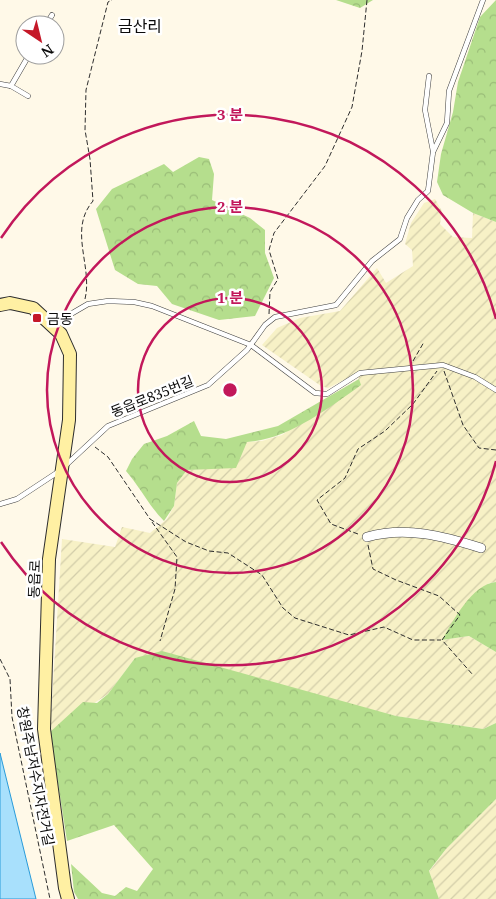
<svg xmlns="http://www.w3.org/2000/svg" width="496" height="899" font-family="'Noto Serif','Noto Sans KR',serif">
<defs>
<pattern id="farmland-furrows" width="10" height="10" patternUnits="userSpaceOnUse" patternTransform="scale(1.25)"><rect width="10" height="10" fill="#f7f1c6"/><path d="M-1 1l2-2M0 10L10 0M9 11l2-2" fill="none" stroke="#d2cda9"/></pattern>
<pattern id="forest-crowns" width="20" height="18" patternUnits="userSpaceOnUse" patternTransform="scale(1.25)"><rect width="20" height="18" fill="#b5de8d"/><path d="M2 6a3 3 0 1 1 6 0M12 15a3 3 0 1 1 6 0" fill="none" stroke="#9abd78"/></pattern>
</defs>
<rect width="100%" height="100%" fill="#fff9e8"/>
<g fill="url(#farmland-furrows)">
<path d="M 435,199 L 442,211 L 440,224 L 453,237 L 472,238 L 473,213 L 496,222 L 496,582 L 489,583 L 443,640 L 469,636 L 496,652 L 496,723 L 483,729 L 396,716 L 135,658 L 108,694 L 50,732 L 62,539 L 115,547 L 122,527 L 150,533 L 167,519 L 174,506 L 177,483 L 187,470 L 202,469 L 247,442 L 262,441 L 282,435 L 359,379 L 356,374 L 328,388 L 321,386 L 262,345 L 277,328 L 300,318 L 340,311 L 377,268 L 386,283 L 413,266 L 412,250 L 405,244 L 411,223 L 424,203 Z"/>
<path d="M 496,799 L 496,899 L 439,899 L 429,872 L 446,849 Z"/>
</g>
<g fill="url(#forest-crowns)">
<path d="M 336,0 L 373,0 L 360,8 Z"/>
<path d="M 496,0 L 496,222 L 473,213 L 443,195 L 437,182 L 441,154 L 453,112 L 458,82 L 480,17 Z"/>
<path d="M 199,157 L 209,159 L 214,174 L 212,200 L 250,218 L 265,230 L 265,253 L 274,278 L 255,316 L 219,320 L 172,304 L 157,286 L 138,284 L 115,270 L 96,209 L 112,189 L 164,164 L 173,172 Z"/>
<path d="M 359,379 L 361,385 C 329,408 287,440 247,442 L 236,468 L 187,470 L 177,483 L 174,506 L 164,521 C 149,506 140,487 126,471 L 132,459 L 144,444 L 167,436 L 194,421 L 201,436 L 226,439 L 278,426 Z"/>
<path d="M 496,582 L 496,652 L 469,636 L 442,640 C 453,621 472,584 496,582 Z"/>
<path d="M 162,651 L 396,716 L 483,729 L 496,723 L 496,799 L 446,849 L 429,871 L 439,899 L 78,899 L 74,892 L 71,864 L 102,893 L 115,896 L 126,887 L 137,891 L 153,869 L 114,825 L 67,841 L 50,732 L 83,702 L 97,703 L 108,694 L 135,658 Z"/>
</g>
<path fill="#a8e0fc" stroke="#299bd9" d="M 0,753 L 36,899 L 0,899 Z"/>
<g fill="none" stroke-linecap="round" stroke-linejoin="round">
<defs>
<g id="lane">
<path d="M 46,25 L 52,15"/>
<path d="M 429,76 L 425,110 L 433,151"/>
<path d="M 0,84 L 11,86 L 28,96"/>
<path d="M 11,86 L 29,55"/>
<path d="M 52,325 L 88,304 L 108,301 L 134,302 L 152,306 L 251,345 L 315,393 L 327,394 L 360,373 L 443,365 L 475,377 L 496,390"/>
<path d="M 66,465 L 108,426 L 208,385 L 247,350 L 265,325 L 275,317 L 336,305 L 372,261 L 400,239 L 407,218 L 418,200 L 428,191 L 433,152 L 447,123 L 449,91 L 483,0"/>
<path d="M 0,504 L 17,499 L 58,472"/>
</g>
<path id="street" d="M 367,537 C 406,526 443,536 481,548"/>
<path id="secondary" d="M 0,305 L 10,303 L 33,308 L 61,334 L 70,354 L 69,420 L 49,559 L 44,729 L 65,888 L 68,899"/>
</defs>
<use href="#lane" stroke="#3e3e3e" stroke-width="5.5"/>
<use href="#street" stroke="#3e3e3e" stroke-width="10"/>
<use href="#secondary" stroke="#2d2d2d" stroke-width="14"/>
<g stroke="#2d2d2d" stroke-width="1" stroke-dasharray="5 2.5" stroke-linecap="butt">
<path d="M 85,299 C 93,266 68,230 93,201 L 90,159 L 85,130 L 86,90 L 108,2 L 112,0"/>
<path d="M 269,314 L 270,292 L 278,279 L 269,250 L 274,233 L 325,166 L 352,107 L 362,51 L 367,0"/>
<path d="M 413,361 L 424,342"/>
<path d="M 444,371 L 463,425 L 479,448 L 496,450"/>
<path d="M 95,447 L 108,457 L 150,519"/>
<path d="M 150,519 L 186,542 L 209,551 L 228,553 L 262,575 L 283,608 L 295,618 L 349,635 L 384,627 L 413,640 L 441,640"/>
<path d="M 152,522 L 177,557 L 175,589 L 160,641"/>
<path d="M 358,534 L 331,524 L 317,500 L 345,478 L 358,449 L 385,431 L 413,404 L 437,371"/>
<path d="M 368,545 L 373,569 L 396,580 L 439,596 L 460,615 L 442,640 L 473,675"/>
<path d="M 0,659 L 10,679 L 12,717 L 50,899"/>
</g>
<use href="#lane" stroke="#fff" stroke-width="4.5"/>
<use href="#street" stroke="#fff" stroke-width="9"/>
<use href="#secondary" stroke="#fff0a3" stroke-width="12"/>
</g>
<g fill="none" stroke="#c2185b" stroke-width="2.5">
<circle cx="230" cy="390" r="92"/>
<circle cx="230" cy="390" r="183"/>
<path d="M496 461A275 275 0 0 1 1 542M1 238A275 275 0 0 1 496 319"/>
</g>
<rect fill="#c51828" stroke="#fff" stroke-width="2" x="32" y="313" width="10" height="10" rx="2.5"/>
<g text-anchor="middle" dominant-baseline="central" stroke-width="5" stroke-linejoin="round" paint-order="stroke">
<g font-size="14" fill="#0b0b0b" stroke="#fff" text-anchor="start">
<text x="47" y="318">금동</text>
</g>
<g font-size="14" fill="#0b0b0b" stroke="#fff">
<text transform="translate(152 396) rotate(-22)">동읍로835번길</text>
<text transform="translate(34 579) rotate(-88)">동읍로</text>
<text transform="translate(36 776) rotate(79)">창원주남저수지자전거길</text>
</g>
<g font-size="16" fill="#0b0b0b" stroke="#fff">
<text x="140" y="26">금산리</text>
</g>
</g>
<circle cx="230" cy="390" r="8" fill="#c2185b" stroke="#fff" stroke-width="2.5"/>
<g font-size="15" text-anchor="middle" font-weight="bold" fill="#c2185b" stroke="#fff" stroke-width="5" stroke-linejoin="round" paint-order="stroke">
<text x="230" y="120">3 분</text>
<text x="230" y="212">2 분</text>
<text x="230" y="303">1 분</text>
</g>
<g transform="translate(40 40) rotate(145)"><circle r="24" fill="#ffffff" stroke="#9d9d9d"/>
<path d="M0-4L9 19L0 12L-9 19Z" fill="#c51828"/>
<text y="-8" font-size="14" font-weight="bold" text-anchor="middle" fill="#0b0b0b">N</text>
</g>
</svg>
